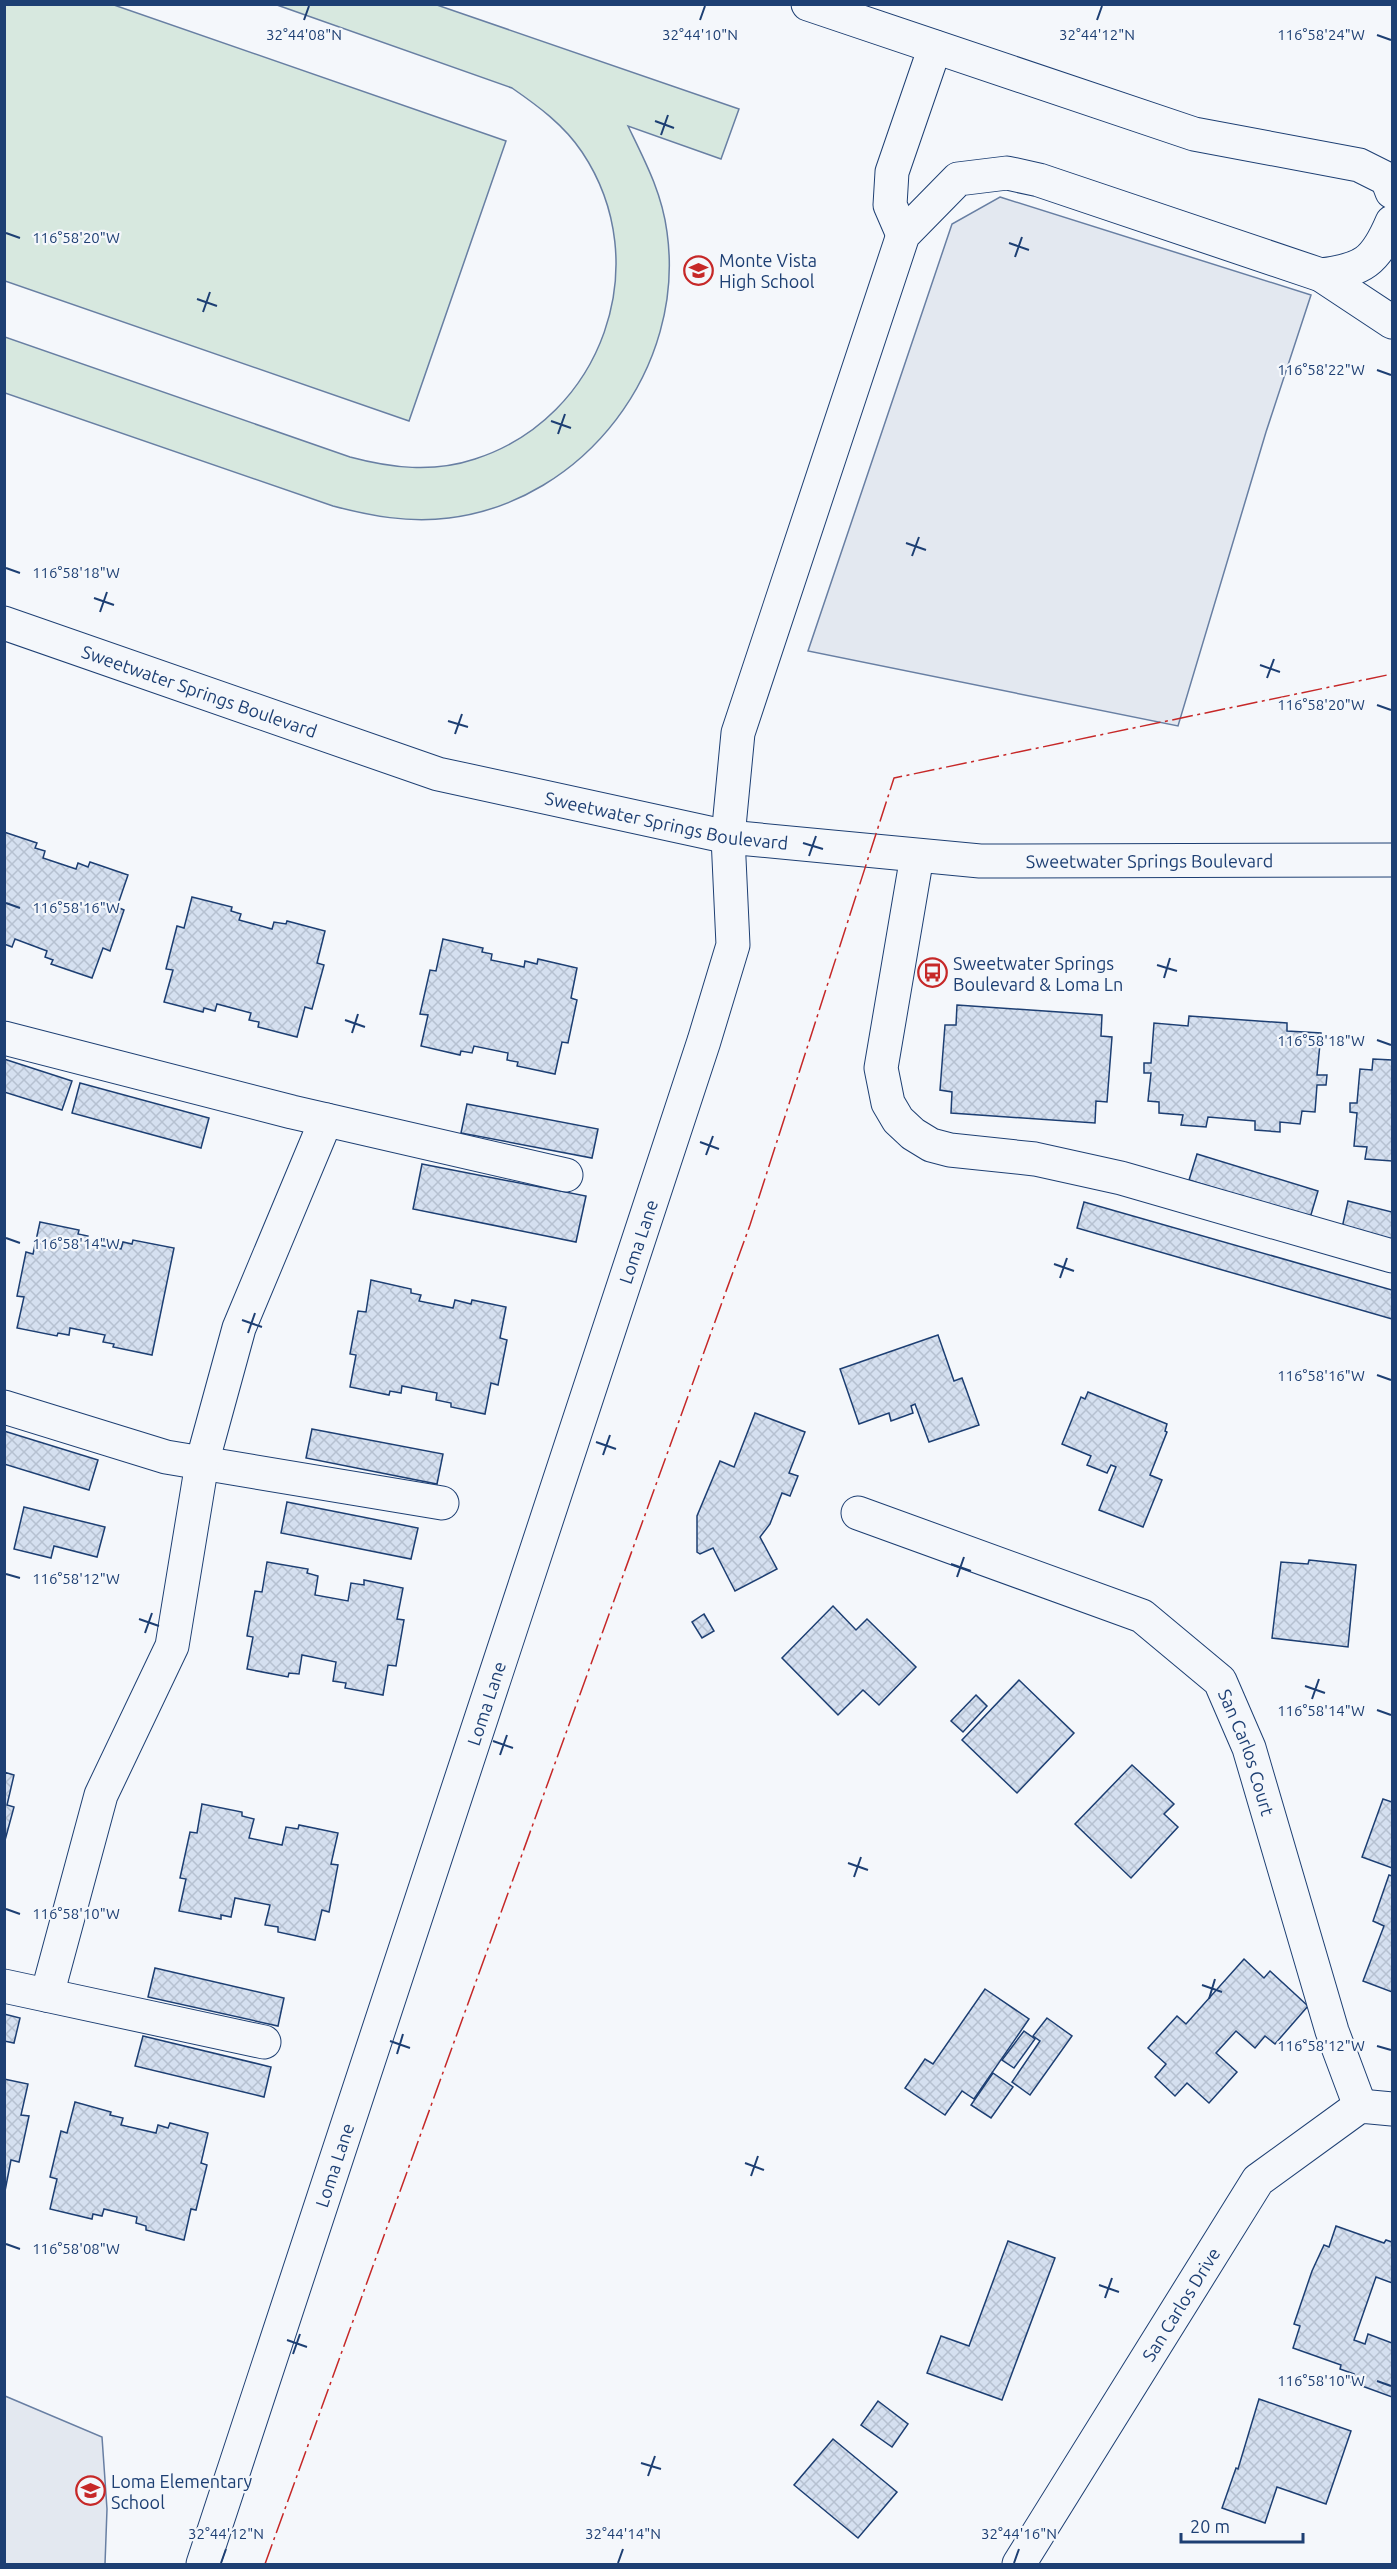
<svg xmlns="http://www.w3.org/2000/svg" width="1397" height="2569" font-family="Ubuntu,sans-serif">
<defs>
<pattern id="building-cross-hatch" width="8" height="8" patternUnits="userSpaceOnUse" patternTransform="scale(1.5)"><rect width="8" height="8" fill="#d5e0f0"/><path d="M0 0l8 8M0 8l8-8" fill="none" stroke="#b6c1d1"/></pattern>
</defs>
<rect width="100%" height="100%" fill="#f4f7fb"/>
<g fill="#d7e8df" stroke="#687fa3" stroke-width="1.5">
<path d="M 5,4 L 114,5 L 506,141 L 409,421 L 5,281 Z"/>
<path d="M 277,5 L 437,5 L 739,109 L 721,159 L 628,126 C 645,161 662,193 667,232 C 686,368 585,501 449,518 C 408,523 371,516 333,506 L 5,393 L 5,337 L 350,457 C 391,468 433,473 475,459 C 602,418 657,264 582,152 C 564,125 538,106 512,88 Z"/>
</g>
<g fill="#e3e8f0" stroke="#687fa3" stroke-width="1.5">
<path d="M 1000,197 L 1311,295 L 1266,432 L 1178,726 L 808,651 L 952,224 Z"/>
<path d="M 5,2396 L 102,2437 L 107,2509 L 105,2564 L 5,2564 Z"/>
</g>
<g fill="url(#building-cross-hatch)" stroke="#1d3f73" stroke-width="1.5">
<path d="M 4,832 L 37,843 L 35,848 L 45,851 L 43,858 L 76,869 L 78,863 L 88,867 L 90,862 L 128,875 L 117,907 L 124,910 L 110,951 L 103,948 L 92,978 L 51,964 L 53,960 L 45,957 L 47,951 L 15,939 L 12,947 L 4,944 Z"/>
<path d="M 192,897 L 232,907 L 231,911 L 241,914 L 239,920 L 272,929 L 274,922 L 286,924 L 287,921 L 325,931 L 317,963 L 324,965 L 312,1009 L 305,1007 L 297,1037 L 258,1027 L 259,1022 L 249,1020 L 251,1013 L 217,1004 L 215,1011 L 204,1008 L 203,1012 L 164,1002 L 173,970 L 166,969 L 177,926 L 184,928 Z"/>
<path d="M 443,939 L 483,948 L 482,952 L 492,954 L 491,960 L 524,967 L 525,961 L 537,964 L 538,959 L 577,968 L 571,998 L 577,1000 L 568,1043 L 562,1042 L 555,1074 L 517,1066 L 518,1062 L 507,1060 L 508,1053 L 474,1046 L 472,1053 L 461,1051 L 460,1055 L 421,1046 L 428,1015 L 420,1014 L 430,970 L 436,971 Z"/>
<path d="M 957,1005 L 1102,1015 L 1101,1036 L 1112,1037 L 1107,1102 L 1096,1101 L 1095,1123 L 951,1113 L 952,1092 L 940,1090 L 945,1025 L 956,1025 Z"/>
<path d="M 1189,1016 L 1287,1023 L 1287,1031 L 1321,1033 L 1317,1075 L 1327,1075 L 1326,1085 L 1317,1085 L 1315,1112 L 1302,1111 L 1300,1124 L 1280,1122 L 1280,1132 L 1255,1130 L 1255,1121 L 1208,1117 L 1206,1127 L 1181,1125 L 1183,1115 L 1159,1113 L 1159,1102 L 1148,1101 L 1151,1073 L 1144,1073 L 1144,1063 L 1151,1063 L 1154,1023 L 1188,1026 Z"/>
<path d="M 4,1059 L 72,1081 L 62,1110 L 4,1092 Z"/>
<path d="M 1373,1059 L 1392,1060 L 1392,1161 L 1365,1159 L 1367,1147 L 1354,1146 L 1357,1113 L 1350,1112 L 1350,1103 L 1357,1103 L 1360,1069 L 1372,1070 Z"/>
<path d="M 80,1083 L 209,1118 L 201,1148 L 72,1113 Z"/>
<path d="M 467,1104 L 598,1129 L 592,1158 L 461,1133 Z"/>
<path d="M 1197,1154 L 1318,1191 L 1310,1218 L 1189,1180 Z"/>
<path d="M 422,1164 L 586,1196 L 576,1242 L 413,1209 Z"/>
<path d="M 1348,1201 L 1392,1212 L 1392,1240 L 1342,1228 Z"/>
<path d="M 1084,1202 L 1392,1290 L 1392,1319 L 1077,1228 Z"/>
<path d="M 40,1222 L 79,1230 L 78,1234 L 88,1236 L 87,1243 L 121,1249 L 123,1242 L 132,1244 L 133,1240 L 174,1248 L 152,1355 L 113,1347 L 114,1344 L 103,1342 L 105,1335 L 70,1328 L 69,1335 L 58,1333 L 57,1336 L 17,1328 L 24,1297 L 17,1296 L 26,1252 L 33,1254 Z"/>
<path d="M 371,1280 L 411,1289 L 411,1293 L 421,1295 L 419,1301 L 453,1308 L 455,1300 L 471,1304 L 472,1300 L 506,1307 L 500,1338 L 507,1340 L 498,1385 L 491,1383 L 485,1414 L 451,1407 L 451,1403 L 436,1400 L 437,1393 L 402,1386 L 401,1393 L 390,1391 L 389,1395 L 350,1387 L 356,1355 L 350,1354 L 358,1311 L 366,1312 Z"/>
<path d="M 938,1335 L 954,1381 L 962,1378 L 979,1425 L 929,1442 L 915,1404 L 911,1406 L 913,1413 L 891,1421 L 889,1413 L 859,1424 L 840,1369 Z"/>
<path d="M 1088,1392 L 1167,1424 L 1165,1431 L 1167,1432 L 1150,1475 L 1162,1480 L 1143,1527 L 1099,1510 L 1116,1467 L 1111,1465 L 1107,1473 L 1087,1465 L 1091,1456 L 1062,1444 L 1081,1397 L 1085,1399 Z"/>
<path d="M 755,1413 L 805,1432 L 789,1473 L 798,1476 L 790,1496 L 782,1493 L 770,1524 L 760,1537 L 777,1569 L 735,1591 L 713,1548 L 700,1554 L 697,1552 L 697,1516 L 720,1461 L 734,1467 Z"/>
<path d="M 312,1429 L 443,1454 L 437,1484 L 306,1458 Z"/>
<path d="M 4,1431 L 98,1460 L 89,1490 L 4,1464 Z"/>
<path d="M 287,1502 L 418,1528 L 411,1559 L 281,1533 Z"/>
<path d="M 24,1507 L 105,1527 L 97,1557 L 54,1546 L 51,1558 L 14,1549 Z"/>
<path d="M 1309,1560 L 1356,1565 L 1348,1647 L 1272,1638 L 1281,1562 L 1308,1564 Z"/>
<path d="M 267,1562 L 308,1569 L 307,1573 L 318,1576 L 315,1595 L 348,1601 L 351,1583 L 364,1585 L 364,1580 L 403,1588 L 397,1619 L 404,1620 L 396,1666 L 388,1665 L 383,1695 L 345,1688 L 346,1683 L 333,1681 L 336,1662 L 302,1655 L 299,1674 L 289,1673 L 288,1677 L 247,1669 L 253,1637 L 247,1636 L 255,1591 L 262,1592 Z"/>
<path d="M 833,1606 L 856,1630 L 867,1619 L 916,1667 L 879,1705 L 863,1690 L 838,1715 L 782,1658 Z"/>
<path d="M 704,1614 L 714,1631 L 702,1638 L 692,1622 Z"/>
<path d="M 1019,1680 L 1074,1733 L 1017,1793 L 962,1740 Z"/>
<path d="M 976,1695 L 987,1706 L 963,1732 L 951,1721 Z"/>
<path d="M 1132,1765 L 1174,1804 L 1164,1814 L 1178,1827 L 1131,1878 L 1075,1824 Z"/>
<path d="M 4,1772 L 14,1775 L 7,1805 L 14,1807 L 4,1844 Z"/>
<path d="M 1383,1799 L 1392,1802 L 1392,1868 L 1362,1857 Z"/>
<path d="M 202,1804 L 242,1812 L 242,1816 L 254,1819 L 249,1838 L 282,1845 L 286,1827 L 298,1829 L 299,1825 L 338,1833 L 331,1864 L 338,1865 L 329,1912 L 322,1910 L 315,1940 L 278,1932 L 278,1927 L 265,1925 L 270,1905 L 235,1898 L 231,1917 L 221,1915 L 221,1919 L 179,1911 L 186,1879 L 180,1878 L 190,1832 L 197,1833 Z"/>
<path d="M 1389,1875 L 1392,1876 L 1392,1992 L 1363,1981 L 1384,1926 L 1373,1921 Z"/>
<path d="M 1244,1959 L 1264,1978 L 1270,1971 L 1308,2006 L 1275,2044 L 1265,2036 L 1255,2048 L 1236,2031 L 1216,2053 L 1237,2072 L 1209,2103 L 1187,2083 L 1175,2096 L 1155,2077 L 1166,2064 L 1148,2048 L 1177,2016 L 1186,2024 Z"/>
<path d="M 155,1968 L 284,1998 L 278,2026 L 148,1997 Z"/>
<path d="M 985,1989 L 1029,2019 L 974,2099 L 962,2091 L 945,2115 L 905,2088 L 925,2059 L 933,2064 Z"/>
<path d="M 4,2014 L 20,2018 L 14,2043 L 4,2041 Z"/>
<path d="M 1047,2018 L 1072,2036 L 1030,2095 L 1012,2082 L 1040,2041 L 1033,2036 Z"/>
<path d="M 1024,2031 L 1035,2039 L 1014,2068 L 1002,2060 Z"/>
<path d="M 143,2036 L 271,2067 L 264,2097 L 135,2066 Z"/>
<path d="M 993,2073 L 1013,2087 L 991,2118 L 971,2105 Z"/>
<path d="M 4,2079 L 28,2084 L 21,2115 L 29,2116 L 19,2162 L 11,2160 L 5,2191 Z"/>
<path d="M 75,2102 L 111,2112 L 110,2115 L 123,2118 L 121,2125 L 156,2133 L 158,2125 L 168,2128 L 170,2123 L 208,2133 L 201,2163 L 207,2165 L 196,2210 L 191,2209 L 184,2240 L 146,2230 L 146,2226 L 136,2223 L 137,2217 L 104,2209 L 102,2216 L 93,2214 L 92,2219 L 50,2209 L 57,2179 L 50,2177 L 61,2131 L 67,2133 Z"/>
<path d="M 1336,2226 L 1384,2243 L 1386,2240 L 1392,2242 L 1392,2283 L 1376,2277 L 1354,2340 L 1365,2344 L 1368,2334 L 1392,2343 L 1392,2397 L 1351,2382 L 1354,2374 L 1340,2369 L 1341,2365 L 1293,2348 L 1300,2326 L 1294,2324 L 1312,2271 L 1324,2245 L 1329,2247 Z"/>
<path d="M 1008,2241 L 1055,2258 L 1002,2400 L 927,2373 L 941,2336 L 969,2346 Z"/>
<path d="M 1259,2399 L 1351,2431 L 1326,2504 L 1277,2487 L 1265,2523 L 1222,2508 L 1236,2468 L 1238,2469 Z"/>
<path d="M 878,2401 L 908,2424 L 892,2447 L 861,2425 Z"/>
<path d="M 833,2439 L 897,2492 L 858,2538 L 794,2485 Z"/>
</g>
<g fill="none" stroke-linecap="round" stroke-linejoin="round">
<defs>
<g id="minor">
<path d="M 808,4 L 1194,134 L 1359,165 L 1387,179 L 1392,192"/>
<path d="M 903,235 L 890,205 L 892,172 L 935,47"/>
<path d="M 1321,275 C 1363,270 1375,262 1392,222"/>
<path d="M 917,856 L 881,1068 L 888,1103 L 898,1120 L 913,1134 L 931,1145 L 950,1150 L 1035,1159 L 1121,1178 L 1392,1256"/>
<path d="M 4,1038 L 292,1112 L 566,1175"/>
<path d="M 4,1407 L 166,1457 L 442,1503"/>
<path id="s1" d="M 858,1513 L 1142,1616 L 1220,1681 L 1249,1748 L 1332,2031 L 1360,2106"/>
<path d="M 4,1986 L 264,2042"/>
<path d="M 47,1995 L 101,1795 L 172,1646 L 202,1463 L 239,1328 L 326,1120"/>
<path id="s2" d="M 203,2564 L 704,1041 L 733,945 L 728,837 L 738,733 L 903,235 L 958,179 L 1007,173 L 1039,180 L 1321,275 L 1392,322"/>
<path id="s3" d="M 1019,2564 L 1258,2180 L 1360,2106 L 1392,2109"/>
</g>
<g id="major">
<path id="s4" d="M 4,623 L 438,774 L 728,837 L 980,861 L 1392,860"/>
</g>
</defs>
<use href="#minor" stroke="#1d3f73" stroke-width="35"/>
<use href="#major" stroke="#1d3f73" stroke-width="35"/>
<use href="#minor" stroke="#f4f7fb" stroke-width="33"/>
<use href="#major" stroke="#f4f7fb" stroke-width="33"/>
<path stroke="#c62828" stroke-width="1.5" stroke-dasharray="21 4.5 3 4.5" stroke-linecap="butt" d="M 265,2564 L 750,1225 L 894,778 L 1392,674"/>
</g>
<path fill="none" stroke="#1d3f73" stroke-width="2" d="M 304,20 L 309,6M 700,20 L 705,6M 1097,20 L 1102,6M 1377,35 L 1391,40M 655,121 L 674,128M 661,135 L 668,115M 6,233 L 20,238M 1009,243 L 1029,250M 1015,257 L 1022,237M 197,299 L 217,306M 203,312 L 210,292M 1377,370 L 1391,375M 551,421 L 571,428M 558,434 L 565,414M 906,543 L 926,550M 912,556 L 919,537M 6,568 L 20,573M 94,598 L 114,605M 100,612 L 107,592M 1260,665 L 1280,672M 1267,678 L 1274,659M 1377,705 L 1391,710M 448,721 L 468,727M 455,734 L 462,714M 803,843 L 823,849M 809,856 L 816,836M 6,903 L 20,908M 1157,965 L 1177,971M 1164,978 L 1170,958M 345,1020 L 365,1027M 352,1033 L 358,1014M 1377,1040 L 1391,1045M 700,1142 L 719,1149M 706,1155 L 713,1136M 6,1238 L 20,1243M 1054,1264 L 1074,1271M 1060,1278 L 1067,1258M 242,1320 L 262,1327M 248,1333 L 255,1313M 1377,1375 L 1391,1380M 596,1442 L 616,1449M 603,1455 L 610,1435M 951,1564 L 971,1571M 6,1574 L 20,1578M 957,1577 L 964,1557M 139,1619 L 159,1626M 145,1633 L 152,1613M 1305,1686 L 1325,1693M 1312,1699 L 1319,1679M 1377,1710 L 1391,1715M 493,1741 L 513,1748M 500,1755 L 507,1735M 848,1863 L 868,1870M 854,1877 L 861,1857M 6,1909 L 20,1914M 1202,1985 L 1222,1992M 1209,1999 L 1215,1979M 390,2041 L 410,2048M 1377,2046 L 1391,2050M 397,2054 L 403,2034M 745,2163 L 764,2170M 751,2176 L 758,2156M 6,2244 L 20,2249M 1099,2285 L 1119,2292M 1105,2298 L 1112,2278M 287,2340 L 307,2347M 293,2354 L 300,2334M 1377,2381 L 1391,2386M 641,2463 L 661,2469M 648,2476 L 655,2456M 221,2563 L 226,2549M 618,2563 L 623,2549M 1014,2563 L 1019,2549"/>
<defs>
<symbol id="school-ring" viewBox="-11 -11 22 22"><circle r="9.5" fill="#f4f7fb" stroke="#c62828" stroke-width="1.5"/><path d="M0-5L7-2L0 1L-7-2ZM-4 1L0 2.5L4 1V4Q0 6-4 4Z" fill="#c62828"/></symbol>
<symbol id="bus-ring" viewBox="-11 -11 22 22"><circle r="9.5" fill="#f4f7fb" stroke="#c62828" stroke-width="1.5"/><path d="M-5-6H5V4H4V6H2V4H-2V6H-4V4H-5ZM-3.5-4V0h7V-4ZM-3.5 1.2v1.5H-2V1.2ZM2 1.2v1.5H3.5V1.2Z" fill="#c62828"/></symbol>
</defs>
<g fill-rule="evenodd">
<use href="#school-ring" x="682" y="254" width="33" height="33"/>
<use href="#bus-ring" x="916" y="956" width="33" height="33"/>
<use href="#school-ring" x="74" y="2474" width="33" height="33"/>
</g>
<g text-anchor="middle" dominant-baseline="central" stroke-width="4.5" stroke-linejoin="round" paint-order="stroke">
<g font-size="18" fill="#1d3f73" stroke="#f4f7fb" text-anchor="start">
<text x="719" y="260">Monte Vista<tspan x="719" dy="21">High School</tspan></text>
<text x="953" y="963">Sweetwater Springs<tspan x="953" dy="21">Boulevard &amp; Loma Ln</tspan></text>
<text x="111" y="2481">Loma Elementary<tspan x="111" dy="21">School</tspan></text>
</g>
<g font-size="18" fill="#1d3f73" stroke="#f4f7fb">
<text stroke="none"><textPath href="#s4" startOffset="207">Sweetwater Springs Boulevard</textPath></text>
<text stroke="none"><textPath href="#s4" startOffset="693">Sweetwater Springs Boulevard</textPath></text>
<text stroke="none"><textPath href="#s4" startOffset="1179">Sweetwater Springs Boulevard</textPath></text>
<text stroke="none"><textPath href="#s2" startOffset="1392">Loma Lane</textPath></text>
<text stroke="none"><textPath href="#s2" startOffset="906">Loma Lane</textPath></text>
<text stroke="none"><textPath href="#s1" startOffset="480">San Carlos Court</textPath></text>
<text stroke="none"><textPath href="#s2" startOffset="420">Loma Lane</textPath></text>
<text stroke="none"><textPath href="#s3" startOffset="306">San Carlos Drive</textPath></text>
</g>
</g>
<g font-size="15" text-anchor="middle" fill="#1d3f73" stroke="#f4f7fb" stroke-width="4.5" stroke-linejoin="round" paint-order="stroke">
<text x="1321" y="40">116°58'24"W</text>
<text x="304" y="40">32°44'08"N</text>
<text x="700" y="40">32°44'10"N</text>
<text x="1097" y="40">32°44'12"N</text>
<text x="76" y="243">116°58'20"W</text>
<text x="1321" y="375">116°58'22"W</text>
<text x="76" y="578">116°58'18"W</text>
<text x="1321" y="710">116°58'20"W</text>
<text x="76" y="913">116°58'16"W</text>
<text x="1321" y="1046">116°58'18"W</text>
<text x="76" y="1249">116°58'14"W</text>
<text x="1321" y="1381">116°58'16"W</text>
<text x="76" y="1584">116°58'12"W</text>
<text x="1321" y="1716">116°58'14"W</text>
<text x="76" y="1919">116°58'10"W</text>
<text x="1321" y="2051">116°58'12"W</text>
<text x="76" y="2254">116°58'08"W</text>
<text x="1321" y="2386">116°58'10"W</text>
<text x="226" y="2539">32°44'12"N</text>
<text x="623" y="2539">32°44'14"N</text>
<text x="1019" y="2539">32°44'16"N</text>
</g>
<rect width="1397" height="2569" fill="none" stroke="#1d3f73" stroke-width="12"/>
<path d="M1181 2533v9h122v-9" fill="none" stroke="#1d3f73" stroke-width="3"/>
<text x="1190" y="2533" font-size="18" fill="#1d3f73" stroke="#f4f7fb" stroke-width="4.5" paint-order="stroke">20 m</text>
</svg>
